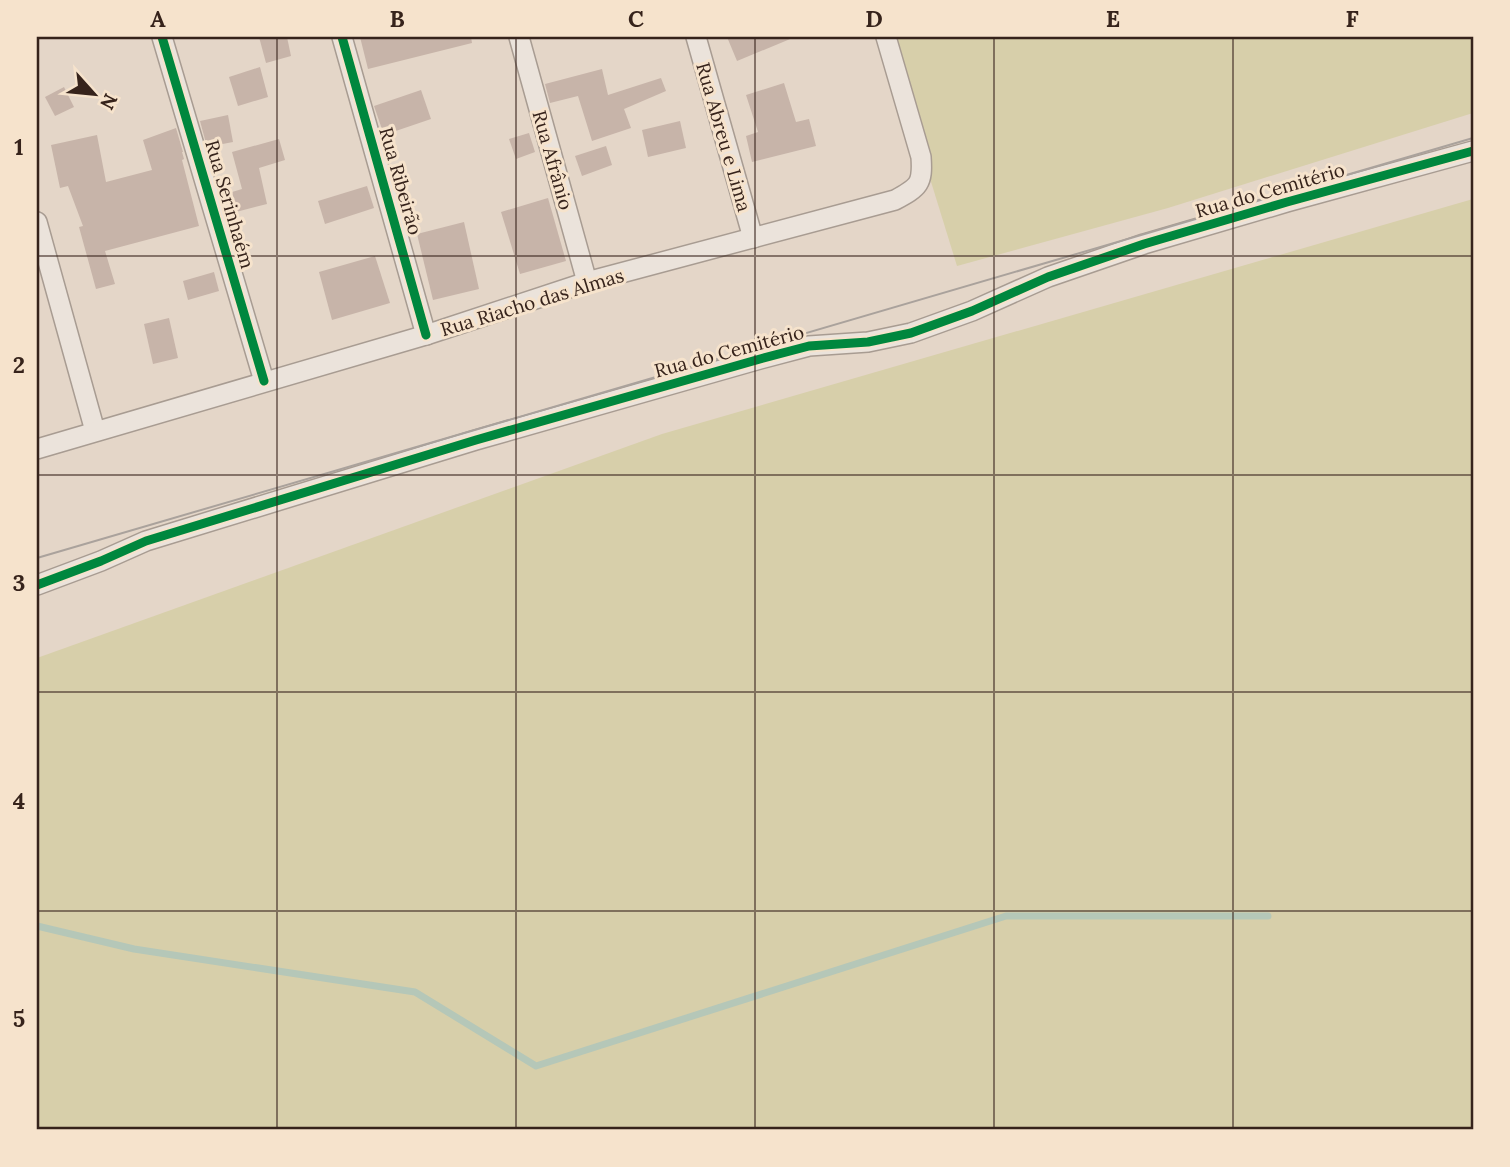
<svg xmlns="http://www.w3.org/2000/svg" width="1510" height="1167" font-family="Lora,serif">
<rect width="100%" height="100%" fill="#e4d6c8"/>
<g fill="#d7cfaa">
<path d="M 891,37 L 1473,37 L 1473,113 L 1168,208 L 957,266 L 928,172 Z"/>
<path d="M 1473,199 L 1473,1130 L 37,1130 L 37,658 L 662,434 Z"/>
</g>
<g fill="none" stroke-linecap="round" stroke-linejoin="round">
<path stroke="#b5c7b8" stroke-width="7" d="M 37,926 L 134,949 L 415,992 L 536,1066 L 1006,916 L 1268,916"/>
</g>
<g fill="#c7b4a9">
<path d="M 259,37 L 287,37 L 291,56 L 266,63 Z"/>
<path d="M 360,37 L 471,37 L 472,43 L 368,69 Z"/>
<path d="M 727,37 L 795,37 L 737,61 Z"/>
<path d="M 260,67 L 268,97 L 238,106 L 229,77 Z"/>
<path d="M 602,69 L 608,95 L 661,78 L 666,91 L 624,109 L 631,128 L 592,141 L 578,96 L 550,103 L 545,84 Z"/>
<path d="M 784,83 L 796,122 L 809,119 L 816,146 L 752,162 L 746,136 L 758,132 L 746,95 Z"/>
<path d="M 64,87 L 74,107 L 55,116 L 45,97 Z"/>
<path d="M 421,90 L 431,119 L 384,135 L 374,106 Z"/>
<path d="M 228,115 L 233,142 L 207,147 L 200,121 Z"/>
<path d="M 680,121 L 686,148 L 648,157 L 642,130 Z"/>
<path d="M 176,128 L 183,152 L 182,152 L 184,159 L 182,160 L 199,226 L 105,251 L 115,284 L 96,289 L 79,227 L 83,226 L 68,186 L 60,188 L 51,145 L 97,135 L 106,182 L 152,170 L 143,140 Z"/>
<path d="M 529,133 L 535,152 L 516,159 L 509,139 Z"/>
<path d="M 279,139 L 285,160 L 259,168 L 267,204 L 236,212 L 232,192 L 242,189 L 232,152 Z"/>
<path d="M 606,146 L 612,165 L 582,176 L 575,156 Z"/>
<path d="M 367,186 L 374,208 L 325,224 L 318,201 Z"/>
<path d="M 548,198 L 566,261 L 520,274 L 501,212 Z"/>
<path d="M 464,222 L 479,289 L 433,300 L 417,234 Z"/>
<path d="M 375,256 L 390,303 L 332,320 L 319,272 Z"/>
<path d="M 214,272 L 219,291 L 188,300 L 183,281 Z"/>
<path d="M 169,318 L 178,358 L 153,364 L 144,324 Z"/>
</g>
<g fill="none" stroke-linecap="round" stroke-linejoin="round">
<defs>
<g id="minor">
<path d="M 162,37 L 264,381"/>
<path d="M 342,37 L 426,335"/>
<path d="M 519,37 L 587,282"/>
<path d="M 696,37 L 753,238"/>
<path d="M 37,222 L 95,431"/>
<path d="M 37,449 L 426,335 L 587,282 L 895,200 C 919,187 923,184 921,157 L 886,37"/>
<path d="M 37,585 L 101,561 L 146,541 L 476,440 L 760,359 L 809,346 L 868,342 L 911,333 L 972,311 L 1048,277 L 1144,244 L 1287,202 L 1473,151"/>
</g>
</defs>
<use href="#minor" stroke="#a89c92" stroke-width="22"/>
<use href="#minor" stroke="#ebe3db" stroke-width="19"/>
<path stroke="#aaa29c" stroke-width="2" d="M 37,558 L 1473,138"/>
<defs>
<g id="cycleway">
<path d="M 162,37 L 264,381"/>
<path d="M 342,37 L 426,335"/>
<path d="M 37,585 L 101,561 L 146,541 L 476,440 L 760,359 L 809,346 L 868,342 L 911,333 L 972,311 L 1048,277 L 1144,244 L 1287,202 L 1473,151"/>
</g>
</defs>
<use href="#cycleway" stroke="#f6e3cc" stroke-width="13"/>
<use href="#cycleway" stroke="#00873e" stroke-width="9"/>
</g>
<path fill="none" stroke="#36231b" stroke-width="2" stroke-opacity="0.55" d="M 277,37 L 277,1130M 516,37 L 516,1130M 755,37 L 755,1130M 994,37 L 994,1130M 1233,37 L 1233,1130M 37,256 L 1473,256M 37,475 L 1473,475M 37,692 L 1473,692M 37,911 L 1473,911"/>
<g text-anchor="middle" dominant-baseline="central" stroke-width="6" stroke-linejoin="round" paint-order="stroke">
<g font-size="19" fill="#36231b" stroke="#f6e3cc">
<text transform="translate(724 137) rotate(74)">Rua Abreu e Lima</text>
<text transform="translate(553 160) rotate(74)">Rua Afrânio</text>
<text transform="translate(401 181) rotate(74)">Rua Ribeirão</text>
<text transform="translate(1270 190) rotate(-16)">Rua do Cemitério</text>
<text transform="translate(230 204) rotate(74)">Rua Serinhaém</text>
<text transform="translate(532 302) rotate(-17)">Rua Riacho das Almas</text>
<text transform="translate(729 351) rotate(-15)">Rua do Cemitério</text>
</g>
</g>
<rect width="1510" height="1167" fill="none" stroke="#f6e3cc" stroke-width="77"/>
<g transform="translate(94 94) rotate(117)" stroke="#f6e3cc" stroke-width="5" paint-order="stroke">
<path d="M0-5L12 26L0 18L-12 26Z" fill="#36231b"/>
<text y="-10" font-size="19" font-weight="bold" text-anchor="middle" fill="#36231b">N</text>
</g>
<rect x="38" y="38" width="1434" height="1090" fill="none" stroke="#36231b" stroke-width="2.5"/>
<g font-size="23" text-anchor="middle" font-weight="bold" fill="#36231b">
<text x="158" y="27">A</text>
<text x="397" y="27">B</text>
<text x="636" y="27">C</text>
<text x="874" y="27">D</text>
<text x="1113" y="27">E</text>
<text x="1352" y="27">F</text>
<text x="19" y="155">1</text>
<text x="19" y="373">2</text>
<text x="19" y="591">3</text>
<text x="19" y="809">4</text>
<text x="19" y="1027">5</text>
</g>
</svg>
